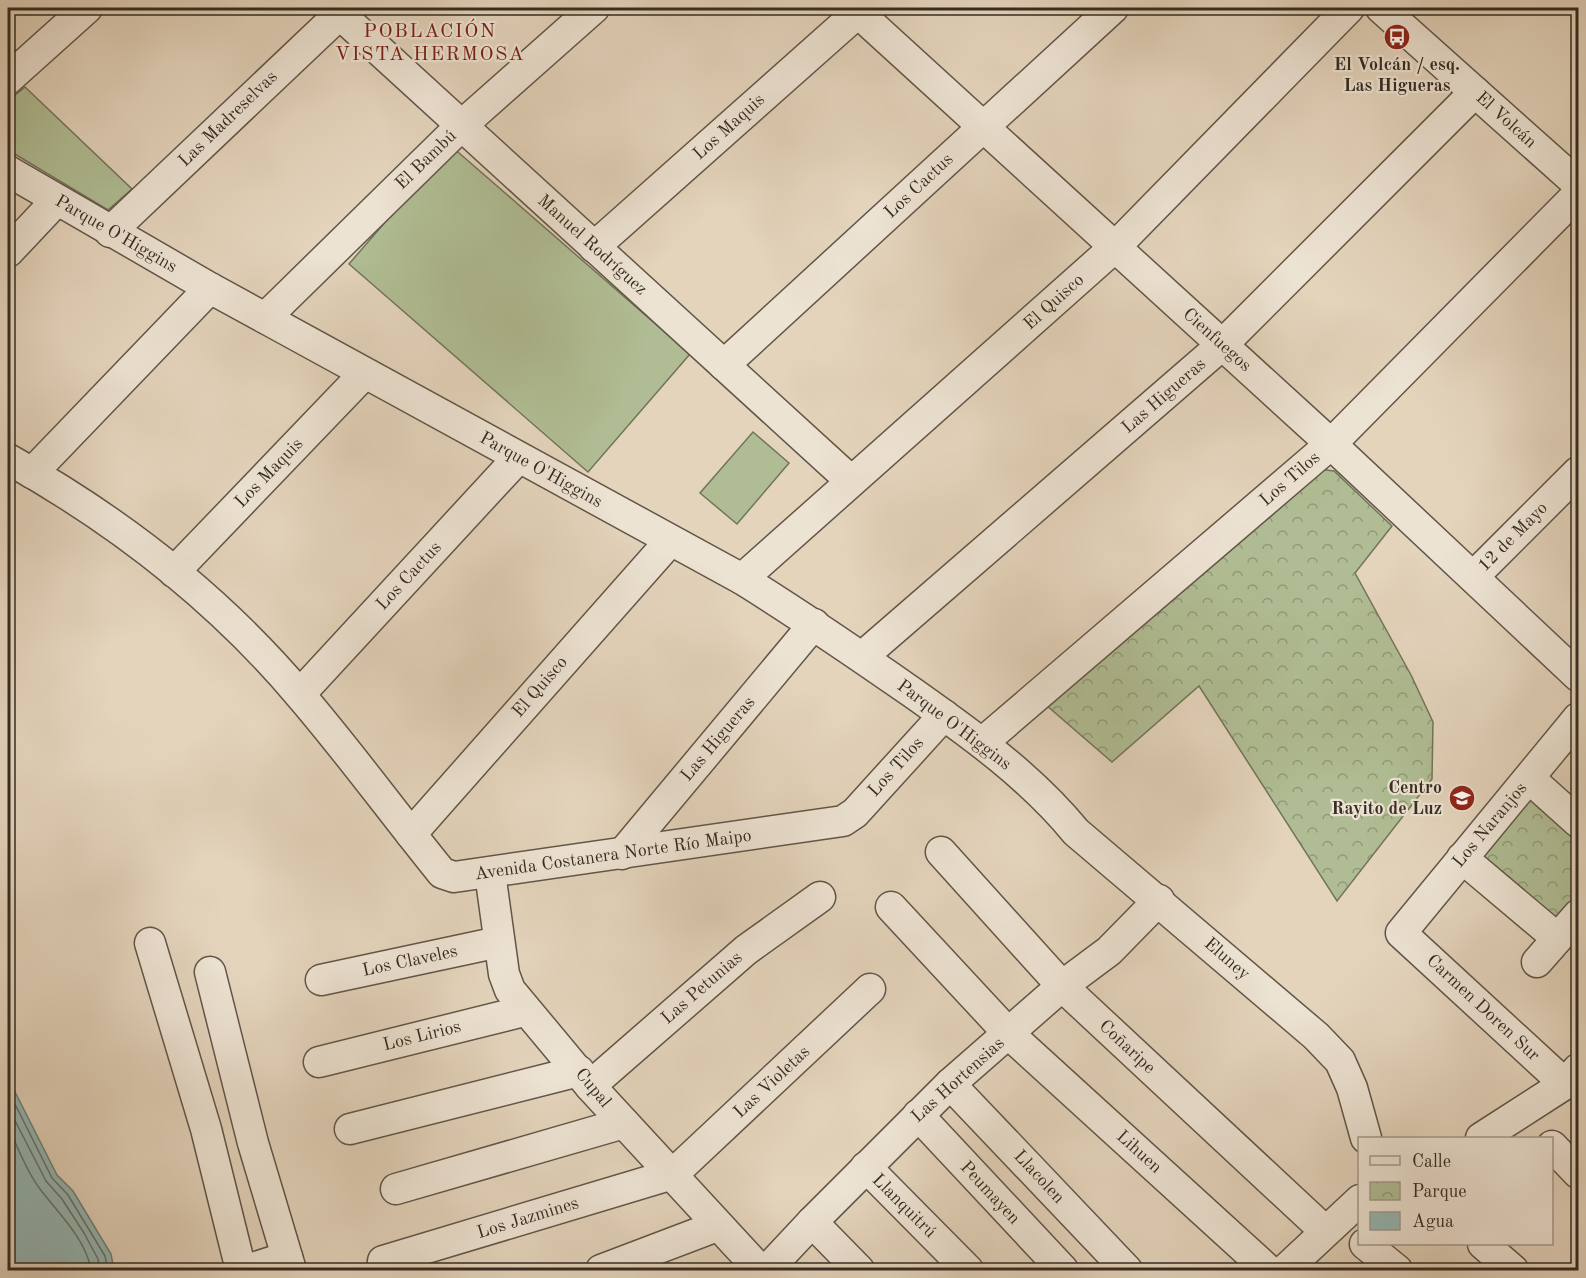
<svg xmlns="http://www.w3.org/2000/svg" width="1586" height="1278" font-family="'Old Standard TT',serif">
<defs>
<pattern id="park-crowns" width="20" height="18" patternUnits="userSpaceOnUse" patternTransform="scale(1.5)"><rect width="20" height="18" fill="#b0bd94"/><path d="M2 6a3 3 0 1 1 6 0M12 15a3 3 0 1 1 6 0" fill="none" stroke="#909a78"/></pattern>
</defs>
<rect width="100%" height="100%" fill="#e4d4bc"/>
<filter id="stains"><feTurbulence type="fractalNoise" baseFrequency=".00333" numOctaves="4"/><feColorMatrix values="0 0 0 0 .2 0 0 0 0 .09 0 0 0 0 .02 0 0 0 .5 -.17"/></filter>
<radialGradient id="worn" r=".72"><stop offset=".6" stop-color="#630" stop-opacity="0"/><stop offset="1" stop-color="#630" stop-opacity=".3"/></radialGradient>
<g fill="#b0bd94" stroke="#72745b" stroke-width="1.5">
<path d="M 25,87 L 132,189 L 108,210 L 8,150 L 8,101 Z"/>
<path d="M 451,146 L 690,354 L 588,472 L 349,264 Z"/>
<path d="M 753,432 L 789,463 L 737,524 L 700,493 Z"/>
</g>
<g fill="url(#park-crowns)" stroke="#72745b" stroke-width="1.5">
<path d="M 1319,469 L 1334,471 L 1392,526 L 1355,573 L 1411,675 L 1433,722 L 1432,779 L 1337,901 L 1199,686 L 1112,762 L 1046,705 Z"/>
<path d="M 1531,794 L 1578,835 L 1578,899 L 1556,925 L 1479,860 Z"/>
</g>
<path fill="#95b8b5" stroke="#6f807a" stroke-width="1.5" d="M 8,1078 L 57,1175 L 73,1191 L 111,1254 L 114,1270 L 16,1270 L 8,1250 Z"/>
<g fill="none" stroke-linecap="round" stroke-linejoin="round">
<g stroke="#65726c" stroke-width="1.5">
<path d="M 8,1090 L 52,1178 L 68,1195 L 105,1256 L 108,1270"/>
<path d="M 8,1107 L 46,1181 L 62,1199 L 84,1233 L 98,1259 L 100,1270"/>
<path d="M 8,1127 C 18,1147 26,1171 40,1189 C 58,1213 86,1239 91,1270"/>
</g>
<defs>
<g id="minor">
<path d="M 333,8 L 851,481"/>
<path d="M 853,8 L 1331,444 L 1578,676"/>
<path d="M 1381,8 L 1578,184"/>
<path d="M 8,79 L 87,8"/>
<path d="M 8,171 L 210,288 L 742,579 C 800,615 857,654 913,693 C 971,734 1031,777 1076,832 L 1316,1036 L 1340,1061 L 1352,1088 L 1366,1138"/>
<path d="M 110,232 L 346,8"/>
<path d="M 594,247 L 863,8"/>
<path d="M 8,252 L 57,200"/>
<path d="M 265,318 L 462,125 L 594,8"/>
<path d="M 724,365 L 1113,8"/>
<path d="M 8,459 C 117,520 219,599 300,695 C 349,752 394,814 442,873 L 454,877 L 843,821 L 855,813 L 944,715"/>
<path d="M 32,473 L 210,288"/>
<path d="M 174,572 L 364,374"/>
<path d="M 1473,577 L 1578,472"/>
<path d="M 742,579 L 1115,247 L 1349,8"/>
<path d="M 862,657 L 1222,345 L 1475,92"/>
<path d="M 300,694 L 518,458"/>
<path d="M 982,743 L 1331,444 L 1578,194"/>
<path d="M 1529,778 L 1578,822"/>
<path d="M 411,834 L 670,541"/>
<path d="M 941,852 L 1062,986 L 1325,1231"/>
<path d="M 622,854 L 814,624"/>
<path d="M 1462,858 L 1557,938"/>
<path d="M 490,873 L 504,974 L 510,990 L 590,1086 L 760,1270"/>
<path d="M 891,907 L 1009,1034 L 1268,1270"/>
<path d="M 150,943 L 206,1129 L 239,1262 L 250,1269 L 287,1257"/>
<path d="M 1537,962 L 1578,915"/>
<path d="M 210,972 L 253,1143 L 291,1270"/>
<path d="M 321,980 L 499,942"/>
<path d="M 319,1062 L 524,1011"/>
<path d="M 950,1084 L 1127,1270"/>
<path d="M 1565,1084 L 1401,933 L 1578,718"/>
<path d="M 590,1086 L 746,950 L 820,897"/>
<path d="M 918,1115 L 1063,1270"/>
<path d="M 350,1129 L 579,1071"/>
<path d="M 1481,1138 L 1565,1084 L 1578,1069"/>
<path d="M 1552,1146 L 1578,1173"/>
<path d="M 866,1167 L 968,1270"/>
<path d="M 396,1189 L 624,1123"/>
<path d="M 812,1222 L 859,1270"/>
<path d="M 1365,1244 L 1397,1270"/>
<path d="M 1483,1244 L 1513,1270"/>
<path d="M 383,1261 L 673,1174 L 870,989"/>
<path d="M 601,1270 L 717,1226"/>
<path d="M 767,1270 L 812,1222 L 950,1084 L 1062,986 L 1109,951 L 1159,900"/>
<path d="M 1285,1270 L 1360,1200"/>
</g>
</defs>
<use href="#minor" stroke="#615648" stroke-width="33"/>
<use href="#minor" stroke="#ede3d3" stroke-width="30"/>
</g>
<defs>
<symbol id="bus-disc" viewBox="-11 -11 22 22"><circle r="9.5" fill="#8f2418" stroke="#ede3d3"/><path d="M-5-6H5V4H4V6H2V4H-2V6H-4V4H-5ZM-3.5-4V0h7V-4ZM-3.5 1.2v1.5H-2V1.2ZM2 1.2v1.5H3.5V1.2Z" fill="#fff"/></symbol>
<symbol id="school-disc" viewBox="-11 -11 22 22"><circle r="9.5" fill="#8f2418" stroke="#ede3d3"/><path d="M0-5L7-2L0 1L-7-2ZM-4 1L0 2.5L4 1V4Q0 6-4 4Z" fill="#fff"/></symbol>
</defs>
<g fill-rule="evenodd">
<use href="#bus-disc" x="1382" y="22" width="30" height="30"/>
<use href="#school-disc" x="1447" y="783" width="30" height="30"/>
</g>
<g text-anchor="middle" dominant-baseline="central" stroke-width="4.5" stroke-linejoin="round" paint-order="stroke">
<g font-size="18" font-weight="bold" fill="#352c22" stroke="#ede3d3">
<text x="1397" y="65">El Volcán / esq.<tspan x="1397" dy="21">Las Higueras</tspan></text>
<text x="1442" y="788" text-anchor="end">Centro<tspan x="1442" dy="21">Rayito de Luz</tspan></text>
</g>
<g font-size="18" fill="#352c22" stroke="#ede3d3">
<text transform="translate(228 119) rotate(-44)">Las Madreselvas</text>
<text transform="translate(1506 120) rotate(42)">El Volcán</text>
<text transform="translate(729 127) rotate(-42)">Los Maquis</text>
<text transform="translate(426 160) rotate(-44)">El Bambú</text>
<text transform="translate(919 186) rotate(-43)">Los Cactus</text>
<text transform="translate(116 234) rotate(30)">Parque O'Higgins</text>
<text transform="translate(592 245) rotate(42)">Manuel Rodríguez</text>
<text transform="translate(1054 302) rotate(-42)">El Quisco</text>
<text transform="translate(1217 340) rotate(42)">Cienfuegos</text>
<text transform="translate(1164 396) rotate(-41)">Las Higueras</text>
<text transform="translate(541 470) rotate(29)">Parque O'Higgins</text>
<text transform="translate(269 473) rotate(-46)">Los Maquis</text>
<text transform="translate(1290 479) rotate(-41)">Los Tilos</text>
<text transform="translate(1513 537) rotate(-45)">12 de Mayo</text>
<text transform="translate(409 576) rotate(-47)">Los Cactus</text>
<text transform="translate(540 687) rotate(-49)">El Quisco</text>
<text transform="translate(954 725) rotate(37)">Parque O'Higgins</text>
<text transform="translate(718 739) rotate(-50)">Las Higueras</text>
<text transform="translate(896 767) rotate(-48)">Los Tilos</text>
<text transform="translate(1490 825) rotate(-50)">Los Naranjos</text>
<text transform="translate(613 855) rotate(-8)">Avenida Costanera Norte Río Maipo</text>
<text transform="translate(1227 959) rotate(41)">Eluney</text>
<text transform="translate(410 961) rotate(-12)">Los Claveles</text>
<text transform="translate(702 988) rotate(-41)">Las Petunias</text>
<text transform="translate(1483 1008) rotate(43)">Carmen Doren Sur</text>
<text transform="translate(422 1036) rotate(-14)">Los Lirios</text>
<text transform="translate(1127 1047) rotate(43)">Coñaripe</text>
<text transform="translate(958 1080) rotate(-42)">Las Hortensias</text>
<text transform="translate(772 1082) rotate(-43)">Las Violetas</text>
<text transform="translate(593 1088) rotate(50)">Cupal</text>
<text transform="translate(1139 1152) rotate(42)">Lihuen</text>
<text transform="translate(1039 1177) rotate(47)">Llacolen</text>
<text transform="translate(990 1193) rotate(47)">Peumayen</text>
<text transform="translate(904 1206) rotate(45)">Llanquitrú</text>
<text transform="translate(528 1218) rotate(-17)">Los Jazmines</text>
</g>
<g font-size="20" letter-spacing="1.5" fill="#7a1f14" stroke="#ede3d3">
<text x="430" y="32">POBLACIÓN<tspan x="430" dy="23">VISTA HERMOSA</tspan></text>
</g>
</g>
<rect width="1586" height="1278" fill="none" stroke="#e4d4bc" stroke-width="30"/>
<rect x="9" y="9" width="1568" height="1260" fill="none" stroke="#352c22" stroke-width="3"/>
<rect x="15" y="15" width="1556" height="1248" fill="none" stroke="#352c22" stroke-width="1.5"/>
<rect x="1358" y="1137" width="195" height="108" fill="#ede3d3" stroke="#a39a8c" stroke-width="1.5"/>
<rect x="1370" y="1156" width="30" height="9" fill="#ede3d3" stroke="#a39a8c" stroke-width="1.5"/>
<text x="1412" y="1167" font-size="18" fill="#352c22">Calle</text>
<rect x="1370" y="1182" width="30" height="18" fill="url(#park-crowns)" stroke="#a39a8c" stroke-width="1.5"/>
<text x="1412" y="1197" font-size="18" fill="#352c22">Parque</text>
<rect x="1370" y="1212" width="30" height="18" fill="#95b8b5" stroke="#a39a8c" stroke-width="1.5"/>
<text x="1412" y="1227" font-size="18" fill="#352c22">Agua</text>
<rect width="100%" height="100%" filter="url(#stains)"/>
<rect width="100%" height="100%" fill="url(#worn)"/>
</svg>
